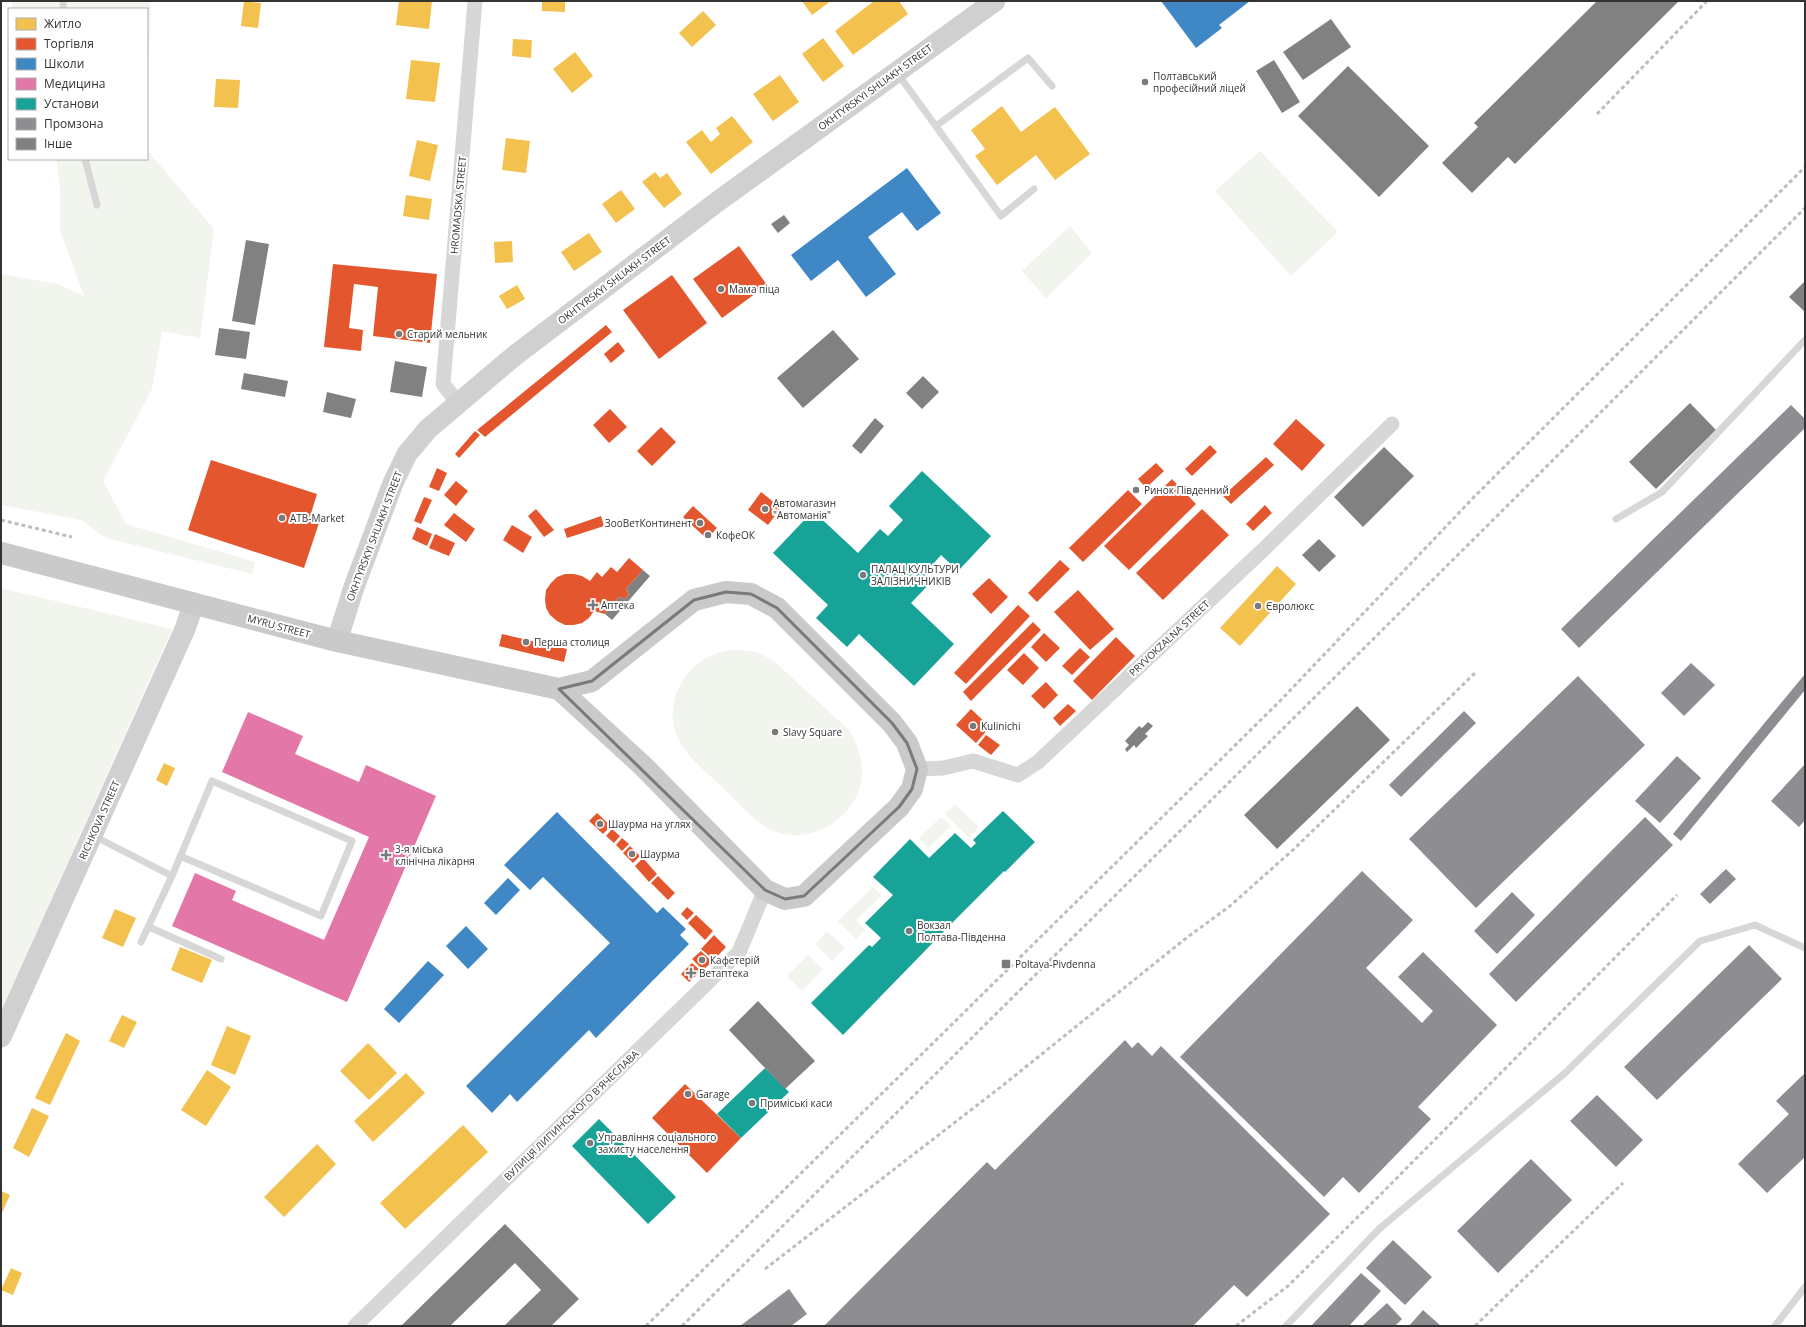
<svg xmlns="http://www.w3.org/2000/svg" width="1806" height="1327" font-family="'Open Sans',sans-serif">
<rect width="100%" height="100%" fill="#fff"/>
<g fill="#f1f5ed">
<path d="M 12,1 L 151,1 L 147,99 L 147,9 L 12,9 Z"/>
<path d="M 147,150 L 214,229 L 200,338 L 162,331 L 152,389 L 103,481 L 126,524 L 255,562 L 252,574 L 106,538 L 81,520 L 1,505 L 1,274 L 58,284 L 84,296 L 60,230 L 60,187 L 56,159 L 147,159 Z"/>
<path d="M 1260,151 L 1338,232 L 1291,276 L 1215,191 Z"/>
<path d="M 1070,226 L 1092,253 L 1046,298 L 1022,271 Z"/>
<path d="M 1,588 L 172,629 L 1,1012 Z"/>
<path d="M 739,650 L 757,652 L 775,662 L 849,730 C 863,753 868,781 852,804 C 833,833 790,847 760,823 C 746,812 733,798 720,785 C 705,771 685,756 677,736 C 664,706 682,669 710,656 C 719,651 729,650 739,650 Z"/>
<path d="M 955,804 L 979,827 L 969,838 L 945,814 Z"/>
<path d="M 941,817 L 951,826 L 928,848 L 919,838 Z"/>
<path d="M 873,887 L 882,895 L 856,920 L 865,930 L 856,939 L 838,921 Z"/>
<path d="M 827,931 L 845,948 L 832,961 L 815,944 Z"/>
<path d="M 808,955 L 823,969 L 802,991 L 787,976 Z"/>
</g>
<g fill="#f2c14e">
<path d="M 244,1 L 261,3 L 258,28 L 241,26 Z"/>
<path d="M 399,1 L 432,1 L 429,29 L 396,25 Z"/>
<path d="M 542,1 L 565,1 L 565,12 L 542,11 Z"/>
<path d="M 802,1 L 831,1 L 812,15 Z"/>
<path d="M 874,1 L 899,1 L 908,14 L 853,55 L 835,31 Z"/>
<path d="M 703,11 L 716,25 L 692,47 L 679,33 Z"/>
<path d="M 823,38 L 844,66 L 823,82 L 802,54 Z"/>
<path d="M 513,39 L 532,40 L 531,58 L 512,56 Z"/>
<path d="M 575,52 L 593,76 L 572,93 L 553,69 Z"/>
<path d="M 411,60 L 440,63 L 435,102 L 406,99 Z"/>
<path d="M 780,75 L 799,102 L 773,121 L 753,94 Z"/>
<path d="M 216,79 L 240,80 L 238,108 L 214,107 Z"/>
<path d="M 1002,106 L 1021,132 L 1055,107 L 1090,154 L 1055,180 L 1036,155 L 997,185 L 975,156 L 985,149 L 971,130 Z"/>
<path d="M 732,116 L 753,142 L 711,174 L 686,142 L 702,130 L 711,142 L 720,134 L 716,128 Z"/>
<path d="M 506,138 L 530,141 L 526,173 L 502,170 Z"/>
<path d="M 417,140 L 438,145 L 430,181 L 409,176 Z"/>
<path d="M 655,172 L 660,178 L 667,173 L 682,194 L 664,208 L 642,182 Z"/>
<path d="M 621,190 L 635,209 L 616,223 L 602,204 Z"/>
<path d="M 406,195 L 432,199 L 429,220 L 403,216 Z"/>
<path d="M 589,233 L 602,252 L 574,271 L 561,252 Z"/>
<path d="M 512,241 L 513,262 L 495,263 L 494,242 Z"/>
<path d="M 517,285 L 525,299 L 507,309 L 499,296 Z"/>
<path d="M 1277,566 L 1296,584 L 1240,646 L 1220,628 Z"/>
<path d="M 164,763 L 175,768 L 167,786 L 156,780 Z"/>
<path d="M 115,909 L 136,918 L 123,947 L 102,938 Z"/>
<path d="M 180,947 L 212,960 L 202,983 L 171,970 Z"/>
<path d="M 122,1015 L 137,1022 L 124,1048 L 109,1041 Z"/>
<path d="M 227,1026 L 251,1036 L 235,1075 L 211,1065 Z"/>
<path d="M 66,1033 L 80,1041 L 50,1105 L 35,1098 Z"/>
<path d="M 368,1043 L 397,1073 L 369,1100 L 340,1071 Z"/>
<path d="M 207,1070 L 231,1087 L 206,1126 L 181,1110 Z"/>
<path d="M 406,1073 L 425,1093 L 373,1142 L 354,1121 Z"/>
<path d="M 32,1108 L 49,1116 L 29,1157 L 13,1148 Z"/>
<path d="M 463,1125 L 488,1152 L 405,1229 L 380,1203 Z"/>
<path d="M 317,1144 L 336,1164 L 284,1217 L 264,1197 Z"/>
<path d="M 1,1191 L 10,1195 L 1,1215 Z"/>
<path d="M 11,1268 L 22,1273 L 13,1295 L 1,1290 Z"/>
</g>
<g fill="#e4572e">
<path d="M 739,246 L 767,285 L 722,318 L 693,279 Z"/>
<path d="M 333,264 L 437,274 L 430,343 L 373,336 L 378,287 L 354,284 L 349,328 L 363,330 L 361,351 L 324,347 Z"/>
<path d="M 672,275 L 707,323 L 659,359 L 623,310 Z"/>
<path d="M 606,325 L 612,332 L 485,437 L 477,430 Z"/>
<path d="M 618,342 L 625,351 L 611,363 L 604,354 Z"/>
<path d="M 610,409 L 627,427 L 609,443 L 593,425 Z"/>
<path d="M 1296,419 L 1325,445 L 1302,471 L 1273,444 Z"/>
<path d="M 661,427 L 676,442 L 652,466 L 637,451 Z"/>
<path d="M 475,431 L 480,435 L 459,458 L 455,454 Z"/>
<path d="M 1210,445 L 1217,452 L 1192,476 L 1185,469 Z"/>
<path d="M 1266,457 L 1274,465 L 1231,504 L 1223,496 Z"/>
<path d="M 211,460 L 317,494 L 309,520 L 319,523 L 304,568 L 188,530 Z"/>
<path d="M 1156,463 L 1164,471 L 1146,488 L 1138,479 Z"/>
<path d="M 437,468 L 447,473 L 439,491 L 429,487 Z"/>
<path d="M 1172,479 L 1196,504 L 1129,570 L 1104,546 Z"/>
<path d="M 456,481 L 468,491 L 456,506 L 444,495 Z"/>
<path d="M 1128,490 L 1142,504 L 1083,562 L 1069,548 Z"/>
<path d="M 761,492 L 781,508 L 768,525 L 748,510 Z"/>
<path d="M 424,497 L 432,500 L 421,524 L 414,521 Z"/>
<path d="M 1265,505 L 1272,513 L 1253,531 L 1246,524 Z"/>
<path d="M 693,506 L 717,528 L 707,539 L 683,517 Z"/>
<path d="M 536,509 L 554,530 L 544,537 L 528,516 Z"/>
<path d="M 1202,509 L 1229,535 L 1163,600 L 1136,573 Z"/>
<path d="M 454,513 L 475,529 L 466,542 L 444,525 Z"/>
<path d="M 601,516 L 604,526 L 567,538 L 564,529 Z"/>
<path d="M 512,525 L 532,537 L 523,553 L 503,540 Z"/>
<path d="M 417,527 L 432,534 L 427,546 L 412,539 Z"/>
<path d="M 435,534 L 455,543 L 449,556 L 429,548 Z"/>
<path d="M 629,558 L 643,570 L 626,589 L 629,594 L 625,599 L 619,597 L 605,614 L 594,611 L 589,618 L 582,623 L 574,625 L 565,625 L 557,621 L 550,615 L 546,608 L 545,599 L 546,590 L 551,583 L 557,577 L 565,574 L 574,574 L 582,576 L 590,581 L 597,572 L 602,577 L 611,567 L 617,572 Z"/>
<path d="M 1060,560 L 1070,569 L 1037,602 L 1028,593 Z"/>
<path d="M 989,578 L 1008,597 L 991,614 L 972,594 Z"/>
<path d="M 1078,590 L 1114,629 L 1090,650 L 1054,612 Z"/>
<path d="M 1018,605 L 1030,616 L 966,684 L 954,673 Z"/>
<path d="M 1033,622 L 1041,630 L 971,701 L 963,692 Z"/>
<path d="M 1044,633 L 1060,648 L 1046,662 L 1031,647 Z"/>
<path d="M 502,634 L 567,649 L 564,662 L 499,646 Z"/>
<path d="M 1116,637 L 1135,656 L 1092,700 L 1073,681 Z"/>
<path d="M 1080,648 L 1090,657 L 1072,675 L 1062,666 Z"/>
<path d="M 1024,653 L 1039,668 L 1023,685 L 1007,670 Z"/>
<path d="M 1046,682 L 1058,695 L 1044,709 L 1031,696 Z"/>
<path d="M 1068,704 L 1076,711 L 1060,726 L 1053,718 Z"/>
<path d="M 971,709 L 990,727 L 976,743 L 956,725 Z"/>
<path d="M 986,735 L 1000,745 L 991,755 L 978,745 Z"/>
<path d="M 597,813 L 611,826 L 603,834 L 589,821 Z"/>
<path d="M 612,829 L 620,836 L 614,843 L 606,836 Z"/>
<path d="M 622,838 L 629,844 L 622,851 L 616,845 Z"/>
<path d="M 630,846 L 640,856 L 633,863 L 623,853 Z"/>
<path d="M 643,858 L 657,874 L 649,882 L 635,866 Z"/>
<path d="M 658,876 L 675,893 L 668,900 L 651,883 Z"/>
<path d="M 687,907 L 694,913 L 687,920 L 681,914 Z"/>
<path d="M 696,915 L 713,931 L 705,940 L 688,923 Z"/>
<path d="M 714,935 L 726,947 L 714,960 L 701,949 Z"/>
<path d="M 701,951 L 712,962 L 703,970 L 692,959 Z"/>
<path d="M 692,963 L 701,971 L 689,982 L 681,974 Z"/>
<path d="M 685,1084 L 741,1138 L 707,1173 L 652,1118 Z"/>
</g>
<g fill="#3f88c5">
<path d="M 1161,1 L 1250,1 L 1219,25 L 1222,28 L 1196,48 Z"/>
<path d="M 907,168 L 941,213 L 917,231 L 902,212 L 868,237 L 896,274 L 866,297 L 838,260 L 811,281 L 791,255 Z"/>
<path d="M 557,812 L 657,913 L 663,907 L 686,929 L 680,935 L 689,944 L 596,1038 L 589,1030 L 517,1102 L 510,1094 L 492,1113 L 466,1086 L 610,943 L 543,877 L 530,890 L 504,865 Z"/>
<path d="M 508,878 L 520,890 L 496,915 L 484,903 Z"/>
<path d="M 466,926 L 488,949 L 468,969 L 446,946 Z"/>
<path d="M 428,961 L 444,975 L 399,1023 L 384,1009 Z"/>
</g>
<path fill="#e377a8" d="M 248,712 L 303,736 L 295,754 L 359,782 L 366,765 L 436,796 L 347,1002 L 172,926 L 195,873 L 236,891 L 232,900 L 324,940 L 369,837 L 222,772 Z"/>
<g fill="#17a398">
<path d="M 922,471 L 991,536 L 958,571 L 941,555 L 926,572 L 934,579 L 911,603 L 954,644 L 914,686 L 859,634 L 847,647 L 816,618 L 828,605 L 773,553 L 813,511 L 858,553 L 880,529 L 888,536 L 903,520 L 889,506 Z"/>
<path d="M 1003,811 L 1035,842 L 1005,872 L 1004,871 L 955,920 L 843,1035 L 811,1003 L 869,945 L 872,947 L 881,938 L 865,923 L 893,895 L 873,877 L 910,839 L 929,858 L 955,833 L 971,848 L 976,843 L 973,840 Z"/>
<path d="M 765,1068 L 789,1092 L 741,1138 L 717,1114 Z"/>
<path d="M 599,1119 L 676,1197 L 648,1224 L 572,1146 Z"/>
</g>
<g fill="#8d8d92">
<path d="M 1791,405 L 1805,419 L 1805,428 L 1579,648 L 1561,629 Z"/>
<path d="M 1691,663 L 1715,685 L 1684,716 L 1661,693 Z"/>
<path d="M 1805,674 L 1805,690 L 1681,841 L 1673,834 Z"/>
<path d="M 1578,676 L 1645,745 L 1476,908 L 1409,839 Z"/>
<path d="M 1464,711 L 1476,723 L 1401,797 L 1389,785 Z"/>
<path d="M 1677,756 L 1701,778 L 1660,823 L 1635,801 Z"/>
<path d="M 1805,764 L 1805,820 L 1799,827 L 1771,801 Z"/>
<path d="M 1645,817 L 1673,845 L 1516,1002 L 1489,974 Z"/>
<path d="M 1726,869 L 1736,879 L 1710,904 L 1700,894 Z"/>
<path d="M 1362,871 L 1413,920 L 1366,968 L 1422,1023 L 1433,1011 L 1398,977 L 1423,952 L 1497,1025 L 1418,1107 L 1431,1119 L 1359,1193 L 1343,1177 L 1324,1197 L 1180,1057 Z"/>
<path d="M 1512,892 L 1535,915 L 1497,954 L 1474,931 Z"/>
<path d="M 1749,945 L 1782,979 L 1657,1100 L 1624,1067 Z"/>
<path d="M 1125,1040 L 1132,1048 L 1138,1042 L 1152,1056 L 1161,1046 L 1330,1214 L 1247,1297 L 1234,1285 L 1193,1326 L 825,1325 L 987,1162 L 995,1170 Z"/>
<path d="M 1805,1073 L 1805,1157 L 1767,1193 L 1738,1164 L 1789,1114 L 1776,1101 Z"/>
<path d="M 1597,1095 L 1643,1140 L 1616,1167 L 1570,1121 Z"/>
<path d="M 1531,1159 L 1572,1200 L 1498,1273 L 1457,1231 Z"/>
<path d="M 1393,1240 L 1432,1277 L 1405,1305 L 1366,1268 Z"/>
<path d="M 1361,1273 L 1381,1291 L 1349,1326 L 1314,1326 L 1312,1325 Z"/>
<path d="M 789,1289 L 807,1314 L 791,1326 L 740,1326 Z"/>
<path d="M 1387,1303 L 1402,1319 L 1395,1326 L 1362,1326 Z"/>
<path d="M 1423,1310 L 1441,1326 L 1409,1326 Z"/>
</g>
<g fill="#818181">
<path d="M 1597,1 L 1679,1 L 1515,164 L 1508,157 L 1472,193 L 1442,163 L 1478,127 L 1474,123 Z"/>
<path d="M 1331,19 L 1351,47 L 1303,80 L 1283,52 Z"/>
<path d="M 1274,60 L 1300,102 L 1282,113 L 1256,71 Z"/>
<path d="M 1348,66 L 1429,146 L 1379,197 L 1298,116 Z"/>
<path d="M 784,215 L 790,223 L 778,233 L 771,224 Z"/>
<path d="M 246,240 L 269,244 L 255,325 L 232,321 Z"/>
<path d="M 1805,281 L 1805,312 L 1789,297 Z"/>
<path d="M 219,328 L 250,332 L 246,359 L 215,355 Z"/>
<path d="M 833,330 L 859,359 L 803,408 L 777,378 Z"/>
<path d="M 395,361 L 427,367 L 422,397 L 390,392 Z"/>
<path d="M 244,373 L 288,381 L 285,397 L 241,389 Z"/>
<path d="M 923,376 L 939,392 L 922,409 L 906,393 Z"/>
<path d="M 327,392 L 356,399 L 351,418 L 323,412 Z"/>
<path d="M 1690,403 L 1716,430 L 1656,489 L 1629,462 Z"/>
<path d="M 875,418 L 884,426 L 861,454 L 852,446 Z"/>
<path d="M 1384,447 L 1414,476 L 1363,527 L 1334,497 Z"/>
<path d="M 1319,539 L 1336,556 L 1319,572 L 1302,555 Z"/>
<path d="M 643,570 L 650,576 L 612,620 L 605,614 L 619,597 L 625,599 L 629,594 L 626,589 Z"/>
<path d="M 1357,706 L 1390,740 L 1277,849 L 1244,815 Z"/>
<path d="M 1148,722 L 1153,726 L 1145,734 L 1148,736 L 1136,748 L 1134,745 L 1127,752 L 1125,749 L 1129,745 L 1125,741 L 1139,726 L 1142,728 Z"/>
<path d="M 758,1001 L 815,1061 L 785,1089 L 729,1030 Z"/>
<path d="M 505,1224 L 579,1299 L 551,1326 L 504,1326 L 541,1290 L 515,1263 L 450,1326 L 401,1326 Z"/>
</g>
<g fill="none" stroke-linecap="round" stroke-linejoin="round">
<g stroke="#d7d7d7" stroke-width="7">
<path d="M 63,1 L 63,9"/>
<path d="M 898,74 L 1001,216 L 1034,189"/>
<path d="M 936,126 L 1028,58 L 1052,86"/>
<path d="M 85,159 L 97,205"/>
<path d="M 1616,519 L 1662,492 L 1805,340"/>
<path d="M 94,836 L 172,876 L 212,781 L 352,841 L 321,916 L 180,856"/>
<path d="M 149,927 L 221,959"/>
<path d="M 141,942 L 172,876"/>
<path d="M 1286,1326 L 1379,1229 L 1565,1073 L 1700,941 L 1755,925 L 1805,948"/>
<path d="M 1775,1326 L 1805,1287"/>
</g>
<g stroke="#d7d7d7" stroke-width="15">
<path d="M 458,403 L 443,384 L 475,1"/>
<path d="M 917,769 L 943,768 L 973,761 L 1018,775 L 1038,762 L 1264,549 L 1392,424"/>
<path d="M 355,1326 L 739,952 L 765,890"/>
</g>
<g stroke="#d0d0d0" stroke-width="21">
<path d="M 337,641 L 354,587 L 393,483 L 407,454 L 428,429 L 513,357 L 717,202 L 995,1"/>
<path d="M 1,1037 L 185,629 L 194,603"/>
</g>
<path stroke="#cacaca" stroke-width="22" d="M 1,553 L 337,641 L 559,689 L 592,681 L 694,600 L 726,592 L 751,594 L 777,608 L 892,723 L 907,743 L 917,769 L 912,789 L 899,807 L 804,896 L 785,899 L 765,890 L 642,765 L 559,689"/>
<g stroke="#bebebe" stroke-width="3" stroke-dasharray="4 3" stroke-linecap="butt">
<path d="M 1597,114 L 1707,1"/>
<path d="M 1,520 L 72,537"/>
<path d="M 765,1269 L 1002,1086 L 1185,939 L 1230,906 L 1294,849 L 1477,671"/>
<path d="M 646,1326 L 1279,702 L 1474,497 L 1805,167"/>
<path d="M 682,1326 L 1495,518 L 1805,208"/>
<path d="M 1236,1326 L 1288,1286 L 1376,1199 L 1677,895"/>
<path d="M 1475,1326 L 1623,1183"/>
</g>
</g>
<path fill="none" stroke="#7a7a7a" stroke-width="3" stroke-linejoin="round" d="M 726,592 L 751,594 L 777,608 L 892,723 L 907,743 L 917,769 L 912,789 L 899,807 L 804,896 L 785,899 L 765,890 L 559,689 L 592,681 L 694,600 Z"/>
<g fill="#7a7a7a" stroke="#fff" stroke-width="1.5">
<circle cx="1145" cy="82" r="4"/>
<circle cx="721" cy="289" r="4"/>
<circle cx="399" cy="334" r="4"/>
<circle cx="1136" cy="490" r="4"/>
<circle cx="765" cy="509" r="4"/>
<circle cx="282" cy="518" r="4"/>
<circle cx="700" cy="523" r="4"/>
<circle cx="708" cy="535" r="4"/>
<circle cx="863" cy="575" r="4"/>
<path d="M591 599h4v4h4v4h-4v4h-4v-4h-4v-4h4z"/>
<circle cx="1258" cy="606" r="4"/>
<circle cx="526" cy="642" r="4"/>
<circle cx="973" cy="726" r="4"/>
<circle cx="775" cy="732" r="4"/>
<circle cx="600" cy="824" r="4"/>
<circle cx="632" cy="854" r="4"/>
<path d="M384 849h4v4h4v4h-4v4h-4v-4h-4v-4h4z"/>
<circle cx="909" cy="931" r="4"/>
<circle cx="702" cy="960" r="4"/>
<rect x="1001" y="959" width="10" height="10" rx="2"/>
<path d="M689 967h4v4h4v4h-4v4h-4v-4h-4v-4h4z"/>
<circle cx="688" cy="1094" r="4"/>
<circle cx="752" cy="1103" r="4"/>
<circle cx="590" cy="1143" r="4"/>
</g>
<g text-anchor="middle" dominant-baseline="central" stroke-width="4" stroke-linejoin="round" paint-order="stroke">
<g font-size="10" fill="#333" stroke="#fff" text-anchor="start">
<text x="1153" y="76">Полтавський<tspan x="1153" dy="12">професійний ліцей</tspan></text>
<text x="729" y="289">Мама піца</text>
<text x="407" y="334">Старий мельник</text>
<text x="1144" y="490">Ринок Південний</text>
<text x="773" y="503">Автомагазин<tspan x="773" dy="12">"Автоманія"</tspan></text>
<text x="290" y="518">ATB-Market</text>
<text x="692" y="523" text-anchor="end">ЗооВетКонтинент</text>
<text x="716" y="535">КофеОК</text>
<text x="871" y="569">ПАЛАЦ КУЛЬТУРИ<tspan x="871" dy="12">ЗАЛIЗНИЧНИКIВ</tspan></text>
<text x="601" y="605">Аптека</text>
<text x="1266" y="606">Євролюкс</text>
<text x="534" y="642">Перша столиця</text>
<text x="981" y="726">Kulinichi</text>
<text x="783" y="732">Slavy Square</text>
<text x="608" y="824">Шаурма на углях</text>
<text x="395" y="849">3-я міська<tspan x="395" dy="12">клінічна лікарня</tspan></text>
<text x="640" y="854">Шаурма</text>
<text x="917" y="925">Вокзал<tspan x="917" dy="12">Полтава-Південна</tspan></text>
<text x="710" y="960">Кафетерій</text>
<text x="1015" y="964">Poltava-Pivdenna</text>
<text x="699" y="973">Ветаптека</text>
<text x="696" y="1094">Garage</text>
<text x="760" y="1103">Приміські каси</text>
<text x="598" y="1137">Управління соціального<tspan x="598" dy="12">захисту населення</tspan></text>
</g>
<g font-size="10" fill="#333" stroke="#fff">
<text transform="translate(875 87) rotate(-36)">OKHTYRSKYI SHLIAKH STREET</text>
<text transform="translate(458 205) rotate(-85)">HROMADSKA STREET</text>
<text transform="translate(614 280) rotate(-37)">OKHTYRSKYI SHLIAKH STREET</text>
<text transform="translate(374 536) rotate(-69)">OKHTYRSKYI SHLIAKH STREET</text>
<text transform="translate(279 626) rotate(15)">MYRU STREET</text>
<text transform="translate(1169 638) rotate(-43)">PRYVOKZALNA STREET</text>
<text transform="translate(99 820) rotate(-66)">RICHKOVA STREET</text>
<text transform="translate(571 1115) rotate(-44)">ВУЛИЦЯ ЛИПИНСЬКОГО В'ЯЧЕСЛАВА</text>
</g>
</g>
<rect width="1806" height="1327" fill="none" stroke="#333333" stroke-width="4"/>
<rect x="8" y="8" width="140" height="152" fill="#ffffff" stroke="#adadad"/>
<rect x="16" y="18" width="20" height="12" fill="#f2c14e" stroke="#adadad"/>
<text x="44" y="28" font-size="12" fill="#333333">Житло</text>
<rect x="16" y="38" width="20" height="12" fill="#e4572e" stroke="#adadad"/>
<text x="44" y="48" font-size="12" fill="#333333">Торгівля</text>
<rect x="16" y="58" width="20" height="12" fill="#3f88c5" stroke="#adadad"/>
<text x="44" y="68" font-size="12" fill="#333333">Школи</text>
<rect x="16" y="78" width="20" height="12" fill="#e377a8" stroke="#adadad"/>
<text x="44" y="88" font-size="12" fill="#333333">Медицина</text>
<rect x="16" y="98" width="20" height="12" fill="#17a398" stroke="#adadad"/>
<text x="44" y="108" font-size="12" fill="#333333">Установи</text>
<rect x="16" y="118" width="20" height="12" fill="#8d8d92" stroke="#adadad"/>
<text x="44" y="128" font-size="12" fill="#333333">Промзона</text>
<rect x="16" y="138" width="20" height="12" fill="#818181" stroke="#adadad"/>
<text x="44" y="148" font-size="12" fill="#333333">Інше</text>
</svg>
